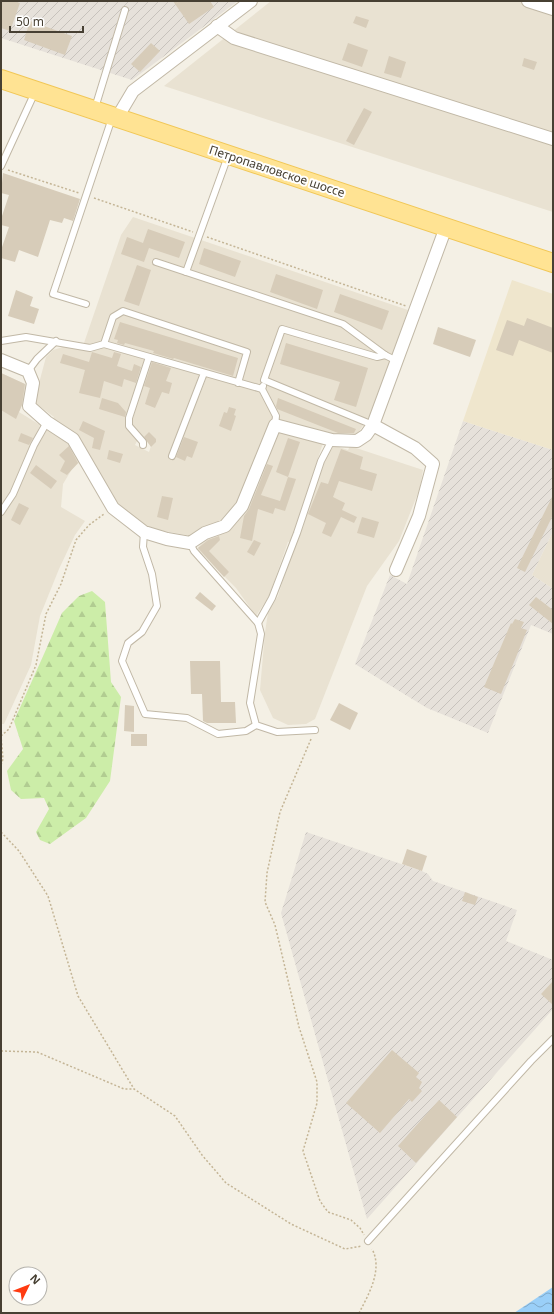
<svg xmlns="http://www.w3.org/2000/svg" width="554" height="1314" font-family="'Noto Sans',sans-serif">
<defs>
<pattern id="industrial-furrows" width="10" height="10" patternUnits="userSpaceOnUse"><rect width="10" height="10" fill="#e6e1da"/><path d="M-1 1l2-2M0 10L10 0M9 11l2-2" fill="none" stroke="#c7c2bc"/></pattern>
<pattern id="forest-firs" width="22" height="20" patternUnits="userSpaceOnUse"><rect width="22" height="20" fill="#cceda8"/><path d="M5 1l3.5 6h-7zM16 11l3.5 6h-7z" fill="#b1cc91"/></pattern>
<pattern id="water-waves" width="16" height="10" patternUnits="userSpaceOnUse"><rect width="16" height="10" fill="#9acff8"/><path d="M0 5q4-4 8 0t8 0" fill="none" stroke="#7fa9c9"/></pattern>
</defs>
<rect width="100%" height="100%" fill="#f4f0e5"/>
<g fill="#e9e2d2" fill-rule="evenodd">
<path d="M 271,1 L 553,1 L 553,212 L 164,86 Z"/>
<path d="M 133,217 L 408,310 L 372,412 L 354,439 L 287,424 L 273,416 L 239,505 L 222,524 L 192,536 L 153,529 L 137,521 L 121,508 L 51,421 L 54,417 L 34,402 L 46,357 L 53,350 L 63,347 L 92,352 L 97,348 L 84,343 L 121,235 ZM 144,361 L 149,364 L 131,425 L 151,446 L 149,452 L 135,445 L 138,439 L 126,426 L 126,418 ZM 198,378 L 206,379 L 199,397 L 196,396 L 173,460 L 170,458 Z"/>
<path d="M 1,373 L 29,386 L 19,412 L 40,425 L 11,493 L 1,506 Z"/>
<path d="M 49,427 L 70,445 L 83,459 L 72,469 L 63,484 L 61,507 L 85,521 L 75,535 L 59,569 L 40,616 L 31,665 L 4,724 L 1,724 L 1,519 L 6,507 L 17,493 L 37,447 Z"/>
<path d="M 276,432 L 323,443 L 291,541 L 288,542 L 269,596 L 256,616 L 236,588 L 197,549 L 205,538 L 218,534 L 223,534 L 232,526 Z"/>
<path d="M 336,446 L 348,450 L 350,446 L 423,470 L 420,488 L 399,541 L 367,586 L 315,719 L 306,724 L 288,725 L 273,718 L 260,690 L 265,632 L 268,613 L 278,596 L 292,552 L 303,527 L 324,462 L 331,447 Z"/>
<path d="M 553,531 L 553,589 L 532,575 Z"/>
</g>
<g fill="url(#industrial-furrows)">
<path d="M 5,1 L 238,1 L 132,80 L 1,38 L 1,10 Z"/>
<path d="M 463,421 L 553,450 L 553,531 L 532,575 L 553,589 L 553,634 L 531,625 L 488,733 L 427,708 L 355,664 L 390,575 L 407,584 Z"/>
<path d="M 306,832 L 422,871 L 428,874 L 433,881 L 517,910 L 506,941 L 553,960 L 553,1009 L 367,1219 L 281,913 Z"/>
</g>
<path fill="#efe6cd" d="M 512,280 L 553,294 L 553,450 L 463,421 Z"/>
<path fill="url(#forest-firs)" d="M 92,591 L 105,602 L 111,682 L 121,697 L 110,781 L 86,818 L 50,844 L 40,840 L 36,832 L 49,809 L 44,798 L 21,799 L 11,790 L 7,771 L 23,749 L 14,721 L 44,654 L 62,613 L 79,596 Z"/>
<path fill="url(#water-waves)" d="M 553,1287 L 553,1313 L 514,1313 Z"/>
<g fill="#d7ccb9">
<path d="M 1,1 L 14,1 L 20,3 L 10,31 L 1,28 Z"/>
<path d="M 173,1 L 210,1 L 214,7 L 189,24 Z"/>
<path d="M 356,16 L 369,20 L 366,28 L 353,23 Z"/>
<path d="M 30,21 L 72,36 L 65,55 L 24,40 Z"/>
<path d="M 151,43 L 160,51 L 140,72 L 131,64 Z"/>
<path d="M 348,43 L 368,50 L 362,67 L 342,60 Z"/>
<path d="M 389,56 L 406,62 L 401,78 L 384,73 Z"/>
<path d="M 524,58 L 537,62 L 534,70 L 522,66 Z"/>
<path d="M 364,108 L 372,112 L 354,145 L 346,141 Z"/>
<path d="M 3,173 L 80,199 L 73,221 L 64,218 L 62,223 L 50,220 L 38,257 L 19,250 L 15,262 L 1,258 L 1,250 L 9,227 L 1,225 L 1,219 L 9,195 L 1,193 Z"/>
<path d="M 148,229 L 185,242 L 179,258 L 149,248 L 144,262 L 121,254 L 127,237 L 143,243 Z"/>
<path d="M 204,248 L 241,261 L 235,277 L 199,264 Z"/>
<path d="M 137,265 L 151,270 L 139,306 L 124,301 Z"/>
<path d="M 276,274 L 323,290 L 317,309 L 270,292 Z"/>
<path d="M 16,290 L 33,297 L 30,306 L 39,309 L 34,324 L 8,316 Z"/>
<path d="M 340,294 L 389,311 L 382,330 L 334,312 Z"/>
<path d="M 527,318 L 553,328 L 553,353 L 519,340 L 513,356 L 496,350 L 507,320 L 524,326 Z"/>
<path d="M 120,322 L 238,358 L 233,376 L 174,358 L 173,359 L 153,353 L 154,351 L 125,343 L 124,345 L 117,343 L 118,340 L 114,339 Z"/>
<path d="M 438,327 L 476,340 L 470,357 L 433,344 Z"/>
<path d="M 286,343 L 368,368 L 356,407 L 334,400 L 340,382 L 280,364 Z"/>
<path d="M 92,352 L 112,358 L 114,352 L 121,354 L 117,366 L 132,371 L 134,364 L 141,367 L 136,383 L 124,379 L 122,387 L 104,381 L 100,398 L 79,393 L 85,370 L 60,363 L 63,354 L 89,362 Z"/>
<path d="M 152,362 L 171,368 L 166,381 L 172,383 L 169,394 L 162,392 L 155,408 L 145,404 L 150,388 L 144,386 Z"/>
<path d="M 1,373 L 25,384 L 22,405 L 16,419 L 1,410 Z"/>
<path d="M 102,398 L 118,403 L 126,412 L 125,417 L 99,409 Z"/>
<path d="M 278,398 L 356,429 L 354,433 L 338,433 L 277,409 L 276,406 Z"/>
<path d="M 229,407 L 236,409 L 234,415 L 236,416 L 231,431 L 219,426 L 224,412 L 227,413 Z"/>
<path d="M 83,421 L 105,431 L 100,450 L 92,448 L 94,438 L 79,430 Z"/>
<path d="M 149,432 L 156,439 L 156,442 L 151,447 L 144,437 Z"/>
<path d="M 21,433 L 33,438 L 29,445 L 18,441 Z"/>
<path d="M 184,437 L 198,442 L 192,458 L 187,456 L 185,461 L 176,457 Z"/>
<path d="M 288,438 L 300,442 L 288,477 L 276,472 Z"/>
<path d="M 69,446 L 78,463 L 67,475 L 60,471 L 65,461 L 59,455 Z"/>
<path d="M 341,449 L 363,457 L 360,469 L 377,474 L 372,491 L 339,481 L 333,497 L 345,503 L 342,510 L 357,517 L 354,523 L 341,517 L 331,537 L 322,533 L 326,523 L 308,514 L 321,482 L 328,484 Z"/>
<path d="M 109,450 L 123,454 L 120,463 L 107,459 Z"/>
<path d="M 267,464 L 273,466 L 261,495 L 280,501 L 288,477 L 296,479 L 285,511 L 275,508 L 273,514 L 258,509 L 252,541 L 240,538 L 244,516 L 249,509 Z"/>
<path d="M 36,465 L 57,481 L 51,489 L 30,473 Z"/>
<path d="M 553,495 L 553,515 L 525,572 L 517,568 Z"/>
<path d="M 162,496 L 173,498 L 168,520 L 157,517 Z"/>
<path d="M 19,503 L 29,508 L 20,525 L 11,520 Z"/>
<path d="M 362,517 L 379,522 L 374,538 L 357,533 Z"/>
<path d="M 219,536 L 220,540 L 209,551 L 229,572 L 224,577 L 198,548 L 208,540 Z"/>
<path d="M 254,540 L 261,543 L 254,556 L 247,552 Z"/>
<path d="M 200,592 L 216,606 L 212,611 L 195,598 Z"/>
<path d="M 536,597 L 553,610 L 553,624 L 529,605 Z"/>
<path d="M 515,619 L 524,622 L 521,628 L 527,630 L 501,694 L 484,687 L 511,623 L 512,624 Z"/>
<path d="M 190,661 L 220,661 L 221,702 L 235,702 L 236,723 L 207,723 L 203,721 L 202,694 L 191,694 Z"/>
<path d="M 339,703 L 358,713 L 350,730 L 330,720 Z"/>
<path d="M 125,705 L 134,706 L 134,732 L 124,731 Z"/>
<rect x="131" y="734" width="16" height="12"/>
<path d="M 407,849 L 427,856 L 422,871 L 402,864 Z"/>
<path d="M 465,892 L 478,897 L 475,905 L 462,901 Z"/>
<path d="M 553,981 L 553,1005 L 541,994 Z"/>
<path d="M 392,1050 L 419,1073 L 416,1077 L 422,1082 L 419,1088 L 422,1091 L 412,1102 L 409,1099 L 380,1133 L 346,1103 Z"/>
<path d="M 439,1100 L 457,1117 L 416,1163 L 398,1146 Z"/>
</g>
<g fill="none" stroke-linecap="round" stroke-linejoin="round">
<defs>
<g id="service">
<path d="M 95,108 L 125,10"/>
<path d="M 1,166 L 35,92"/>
<path d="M 156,262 L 343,324 L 385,355 L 397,361"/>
<path d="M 186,272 L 228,156"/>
<path d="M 86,304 L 53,294 L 112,118"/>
<path d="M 1,341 L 26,337 L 90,348 L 104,344"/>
<path d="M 28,371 L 37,359 L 56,341"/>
<path d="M 238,383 L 247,352 L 123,311 L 113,317 L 104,344 L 262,389"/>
<path d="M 263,386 L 262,389 L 276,416 L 275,425"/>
<path d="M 373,425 L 264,380 L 282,329 L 377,357 L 385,355"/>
<path d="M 143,445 L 143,442 L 129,426 L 129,418 L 149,357"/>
<path d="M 172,456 L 204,373"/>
<path d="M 1,512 L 13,494 L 34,445 L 47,422"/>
<path d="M 144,532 L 143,547 L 152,574 L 157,606 L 142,632 L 128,643 L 122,661 L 145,714 L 187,718 L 218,734 L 246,731 L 256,725"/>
<path d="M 190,543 L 194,551 L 258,623 L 261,634 L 250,703 L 256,725 L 277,732 L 315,730"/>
<path d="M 258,623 L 272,598 L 297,533 L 321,461 L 332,440"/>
<path d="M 368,1241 L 531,1061 L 553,1039"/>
</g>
<g id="minor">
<path d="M 528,1 L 553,9"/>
<path d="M 217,26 L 234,38 L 553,139"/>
<path d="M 117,118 L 133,91 L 251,1"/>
<path d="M 1,360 L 28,371 L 33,383 L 29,406 L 47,422 L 73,439 L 113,508 L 144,532 L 167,539 L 190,543 L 205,533 L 225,526 L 242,506 L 275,425 L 332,440 L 357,441 L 366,435 L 373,425 L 446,227"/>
<path d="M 373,425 L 415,448 L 433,464 L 419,516 L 396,570"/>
</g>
<path id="primary" d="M 1,79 L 553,263"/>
</defs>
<use href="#service" stroke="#c1b8a6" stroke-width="8"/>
<use href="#minor" stroke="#c1b8a6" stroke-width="14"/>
<use href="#primary" stroke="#f1c756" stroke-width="20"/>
<g stroke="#c4b596" stroke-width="1.5" stroke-dasharray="2 2" stroke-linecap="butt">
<path d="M 8,170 L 79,193"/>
<path d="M 94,198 L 193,232"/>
<path d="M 207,237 L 406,306"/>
<path d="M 1,736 L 9,729 L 36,665 L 46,614 L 61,584 L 76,540 L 89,525 L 104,514"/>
<path d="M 311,739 L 280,812 L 267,873 L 265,902 L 275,925 L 299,1027 L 317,1082 L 317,1103 L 303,1151 L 320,1201 L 328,1212 L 351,1220 L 360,1228 L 364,1235"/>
<path d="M 1,765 L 3,759 L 1,736"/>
<path d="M 1,832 L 19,851 L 48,896 L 78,996 L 134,1089 L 175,1116 L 202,1155 L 226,1183 L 291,1224 L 345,1249 L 362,1246"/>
<path d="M 1,1051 L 37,1052 L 124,1089 L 133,1089"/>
<path d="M 359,1313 C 369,1294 383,1269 372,1249"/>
</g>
<use href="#service" stroke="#fff" stroke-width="6"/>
<use href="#minor" stroke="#fff" stroke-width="12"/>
<use href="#primary" stroke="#ffe393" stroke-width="18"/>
</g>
<g text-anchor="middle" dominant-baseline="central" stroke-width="4" stroke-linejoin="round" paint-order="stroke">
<g font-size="12" fill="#474033" stroke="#fff">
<text transform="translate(277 171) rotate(18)">Петропавловское шоссе</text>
</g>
</g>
<rect width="554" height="1314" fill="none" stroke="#474033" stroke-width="4"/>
<g transform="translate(28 1286) rotate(47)"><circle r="19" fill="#ffffff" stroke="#b5b3ad"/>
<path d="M0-3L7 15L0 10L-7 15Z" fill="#ff3b11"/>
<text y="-6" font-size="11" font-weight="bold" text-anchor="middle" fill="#474033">N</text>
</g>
<path d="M10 26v6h73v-6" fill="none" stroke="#474033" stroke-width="2"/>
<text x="16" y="26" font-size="12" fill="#474033" stroke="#ffffff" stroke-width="3" paint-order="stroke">50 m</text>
</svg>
